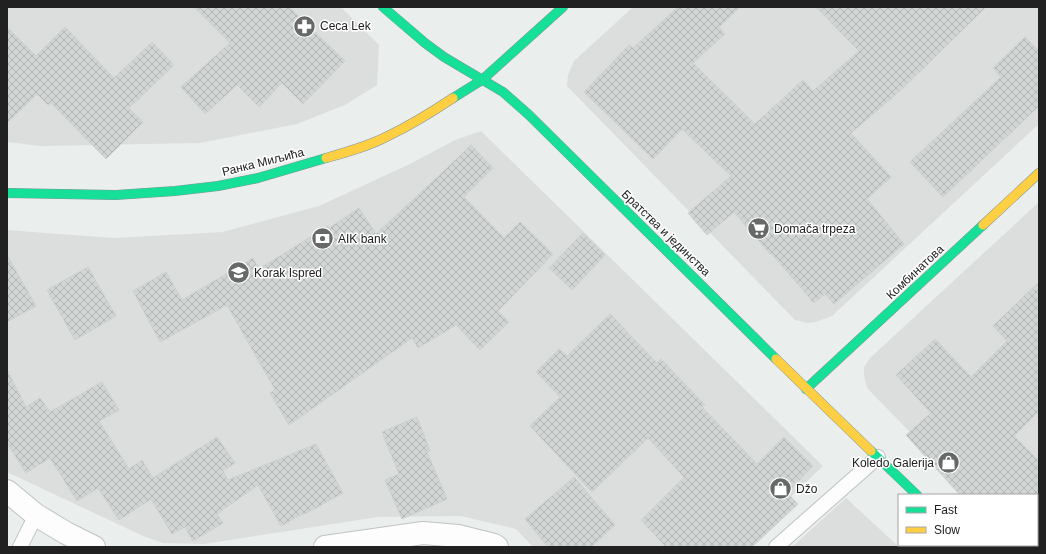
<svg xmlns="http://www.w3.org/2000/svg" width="1046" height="554" font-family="Helvetica,sans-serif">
<defs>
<pattern id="building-cross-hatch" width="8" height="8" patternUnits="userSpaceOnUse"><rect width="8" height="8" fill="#d1d5d4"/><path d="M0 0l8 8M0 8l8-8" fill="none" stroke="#b3b7b6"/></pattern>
</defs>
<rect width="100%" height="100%" fill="#eaefee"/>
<g fill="#dbdedd">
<path d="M 7,7 L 341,7 L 379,45 L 377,85 L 345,105 L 297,124 L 200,143 L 41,146 L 7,142 Z"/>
<path d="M 633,7 L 1039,7 L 1039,124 L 832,316 L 816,322 L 807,323 L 795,320 L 567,86 L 568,75 L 574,61 Z"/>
<path d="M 481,131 L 823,466 L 739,547 L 533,547 L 516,529 L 461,516 L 378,517 L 204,544 L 163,543 L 143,536 L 7,472 L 7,230 L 113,238 L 223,232 L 319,206 L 412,163 L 455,140 Z"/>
<path d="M 1039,202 L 1039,547 L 1022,547 L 1020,545 L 1037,545 L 1037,495 L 971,495 L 867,388 L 864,376 L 864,367 L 870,358 Z"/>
<path d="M 846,498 L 899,547 L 792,547 Z"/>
</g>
<g fill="url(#building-cross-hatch)" stroke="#cbd2cf">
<path d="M 194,7 L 289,7 L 345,61 L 303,104 L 282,83 L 259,107 L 237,85 L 205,114 L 181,87 L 230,43 Z"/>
<path d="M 678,7 L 740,7 L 719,27 L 725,34 L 693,63 L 755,124 L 803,80 L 813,91 L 859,51 L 816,7 L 986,7 L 901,90 L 851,133 L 891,177 L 867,199 L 904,244 L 834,304 L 825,294 L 814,303 L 771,253 L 770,254 L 734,212 L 707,235 L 688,213 L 731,176 L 682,129 L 653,159 L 584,92 L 629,45 L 633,48 Z"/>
<path d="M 7,27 L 36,56 L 65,27 L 114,78 L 152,42 L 174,65 L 129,108 L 143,122 L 106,159 L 51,103 L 48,105 L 37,94 L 7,123 Z"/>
<path d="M 1025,37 L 1039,51 L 1039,106 L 943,197 L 910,162 L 1001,77 L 993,68 Z"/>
<path d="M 471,145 L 493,168 L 464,197 L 504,238 L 520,222 L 553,254 L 498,311 L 509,322 L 480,350 L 456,325 L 418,348 L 412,338 L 289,425 L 270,393 L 275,390 L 227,305 L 160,342 L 133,291 L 166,272 L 182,300 L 253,258 L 259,269 L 328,226 L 329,228 L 359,208 L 376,234 L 446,169 Z"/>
<path d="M 583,233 L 605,255 L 572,290 L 549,268 Z"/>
<path d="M 7,255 L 36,306 L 7,322 Z"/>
<path d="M 88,267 L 116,316 L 75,340 L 47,290 Z"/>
<path d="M 1039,282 L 1039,411 L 1014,436 L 1039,461 L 1039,495 L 960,495 L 906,435 L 931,413 L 896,375 L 935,339 L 971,377 L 1007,341 L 993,326 Z"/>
<path d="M 610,314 L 657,363 L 661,359 L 705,405 L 702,407 L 757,464 L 784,437 L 813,466 L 787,493 L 798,504 L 752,547 L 666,547 L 641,520 L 684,477 L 648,438 L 592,492 L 530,426 L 560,397 L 536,372 L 559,349 L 567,356 Z"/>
<path d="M 7,370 L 26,407 L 40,398 L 50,412 L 102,382 L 119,410 L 99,421 L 129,469 L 142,460 L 153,478 L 217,437 L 235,463 L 223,471 L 228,480 L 316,444 L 343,493 L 305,514 L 304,513 L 281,526 L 258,485 L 217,514 L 223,523 L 193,541 L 185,527 L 172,534 L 151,499 L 119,520 L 98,488 L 77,501 L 50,458 L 26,473 L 7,443 Z"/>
<path d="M 417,417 L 430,451 L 427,452 L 447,499 L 402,519 L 385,480 L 399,474 L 382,432 Z"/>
<path d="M 574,477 L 615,525 L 591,547 L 548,547 L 525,519 Z"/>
</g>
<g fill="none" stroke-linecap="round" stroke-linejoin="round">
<defs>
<g id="lane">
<path d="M 20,547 L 36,515"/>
<path d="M 776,547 L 878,457"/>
</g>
<g id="street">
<path d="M 7,491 L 36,515 L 66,533 L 94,547"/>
<path d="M 325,547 L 423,533 L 458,536 L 494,545 L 497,547"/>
</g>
<g id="fast">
<path d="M 383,7 L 425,43 L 444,57 L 503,92 L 528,114 L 776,359"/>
<path d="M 453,98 L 482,80 L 563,7"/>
<path d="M 7,193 L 116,195 L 175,191 L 218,186 L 258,178 L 326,158"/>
<path d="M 806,389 L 983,225"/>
<path d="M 871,451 L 917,495"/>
<path d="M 968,545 L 970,547"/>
</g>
<g id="slow">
<path d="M 326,158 C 347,152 369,146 388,136 C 411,125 432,112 453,98"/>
<path d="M 983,225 L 1039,173"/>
<path d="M 776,359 L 871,451"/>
</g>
</defs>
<use href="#lane" stroke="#c0c2c2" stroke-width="16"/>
<use href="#street" stroke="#c0c2c2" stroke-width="24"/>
<use href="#fast" stroke="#80969a" stroke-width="10"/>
<use href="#slow" stroke="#80969a" stroke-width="10"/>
<use href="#lane" stroke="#fcfdfc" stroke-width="14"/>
<use href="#street" stroke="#fcfdfc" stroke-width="22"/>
<use href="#fast" stroke="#16e098" stroke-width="9"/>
<use href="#slow" stroke="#ffcf43" stroke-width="9"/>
</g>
<defs>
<symbol id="pharmacy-disc" viewBox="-11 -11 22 22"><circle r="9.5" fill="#676969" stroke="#fff"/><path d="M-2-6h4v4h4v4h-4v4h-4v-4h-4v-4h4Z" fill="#fff"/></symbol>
<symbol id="supermarket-disc" viewBox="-11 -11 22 22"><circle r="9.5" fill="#676969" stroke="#fff"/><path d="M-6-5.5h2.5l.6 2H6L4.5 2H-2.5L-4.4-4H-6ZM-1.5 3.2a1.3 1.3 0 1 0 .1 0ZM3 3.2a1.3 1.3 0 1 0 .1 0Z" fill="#fff"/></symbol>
<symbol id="bank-disc" viewBox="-11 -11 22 22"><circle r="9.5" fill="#676969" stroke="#fff"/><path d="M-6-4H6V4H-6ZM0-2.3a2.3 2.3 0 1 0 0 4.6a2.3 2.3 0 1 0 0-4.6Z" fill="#fff"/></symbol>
<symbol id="school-disc" viewBox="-11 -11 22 22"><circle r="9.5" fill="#676969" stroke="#fff"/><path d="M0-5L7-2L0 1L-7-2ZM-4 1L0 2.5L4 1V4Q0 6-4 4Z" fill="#fff"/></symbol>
<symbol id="shop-disc" viewBox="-11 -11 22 22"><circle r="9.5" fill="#676969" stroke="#fff"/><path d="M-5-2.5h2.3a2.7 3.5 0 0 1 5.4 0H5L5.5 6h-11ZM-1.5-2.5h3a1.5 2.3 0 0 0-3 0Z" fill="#fff"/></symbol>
</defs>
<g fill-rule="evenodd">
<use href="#pharmacy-disc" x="292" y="14" width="25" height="25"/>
<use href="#supermarket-disc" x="746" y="216" width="25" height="25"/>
<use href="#bank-disc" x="310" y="226" width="25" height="25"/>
<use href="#school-disc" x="226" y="260" width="25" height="25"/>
<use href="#shop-disc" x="936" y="450" width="25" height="25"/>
<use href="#shop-disc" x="768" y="476" width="25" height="25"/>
</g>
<g text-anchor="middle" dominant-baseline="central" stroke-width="3" stroke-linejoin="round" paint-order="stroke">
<g font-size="12" fill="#212121" stroke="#fff" text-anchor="start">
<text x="320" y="26">Ceca Lek</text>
<text x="774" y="229">Domača trpeza</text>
<text x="338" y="239">AIK bank</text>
<text x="254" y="273">Korak Ispred</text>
<text x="934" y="463" text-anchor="end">Koledo Galerija</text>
<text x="796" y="489">Džo</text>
</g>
<g font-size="12" fill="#212121" stroke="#fff">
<text transform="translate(263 162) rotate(-14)">Ранка Миљића</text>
<text transform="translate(666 233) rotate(44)">Братства и јединства</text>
<text transform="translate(915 272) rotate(-43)">Комбинатова</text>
</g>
</g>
<rect width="1046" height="554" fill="none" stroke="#212121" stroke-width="16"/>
<rect x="898" y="494" width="140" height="52" fill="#ffffff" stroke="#a6a6a6"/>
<rect x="906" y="507" width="20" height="6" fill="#16e098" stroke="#a6a6a6"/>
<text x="934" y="514" font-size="12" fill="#212121">Fast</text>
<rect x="906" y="527" width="20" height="6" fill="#ffcf43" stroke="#a6a6a6"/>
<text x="934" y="534" font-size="12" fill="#212121">Slow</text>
</svg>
